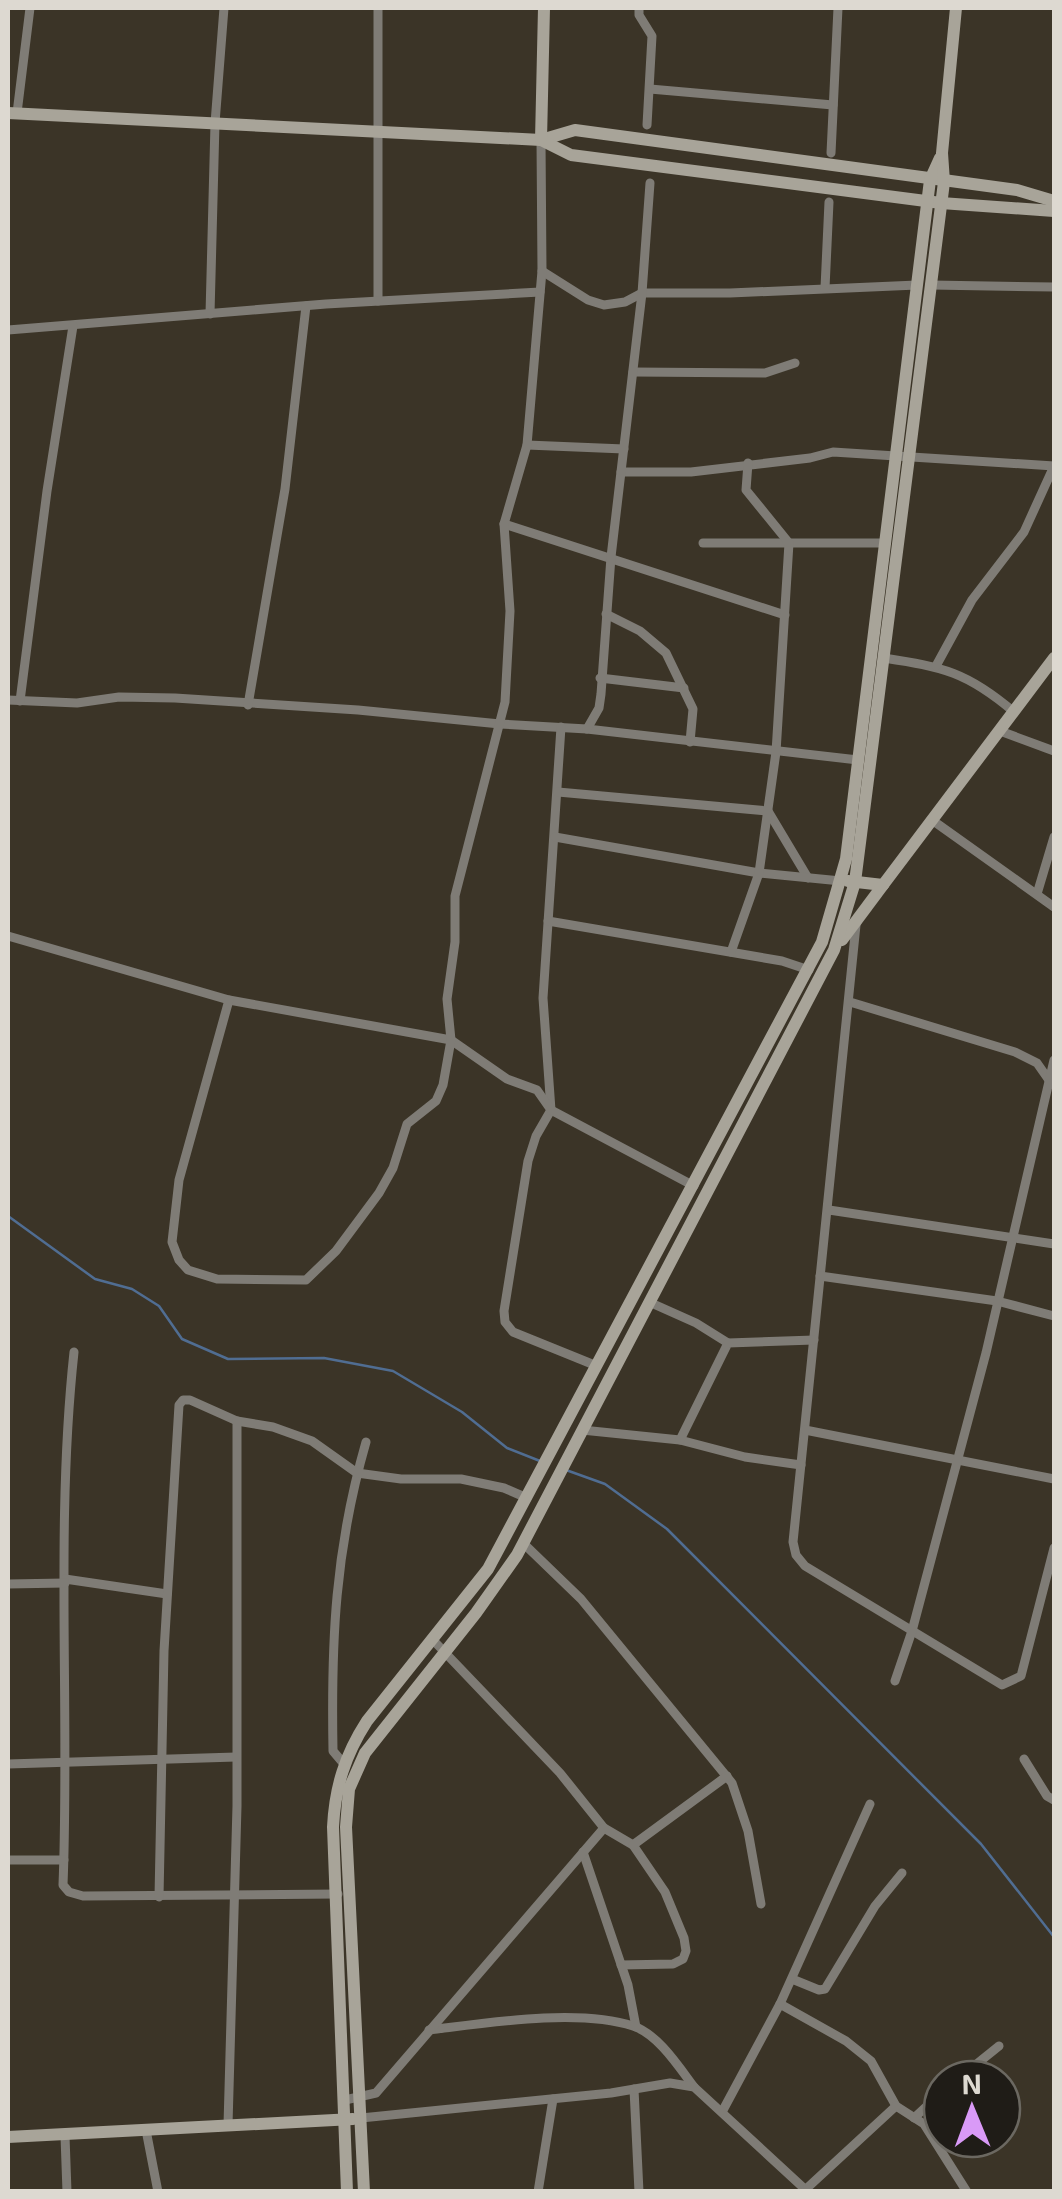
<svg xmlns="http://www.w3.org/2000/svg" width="1062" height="2199" font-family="'Exo 2',sans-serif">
<rect width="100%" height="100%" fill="#3b3427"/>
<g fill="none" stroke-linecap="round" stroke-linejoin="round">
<g stroke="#506d92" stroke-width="2.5">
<path d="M 8,1216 L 95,1279 L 132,1289 L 159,1306 L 182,1339 L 228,1359 L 324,1358 L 393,1371 L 462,1412 L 507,1448 L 540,1461"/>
<path d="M 566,1470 L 605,1484 L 667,1529 L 981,1844 L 1054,1937"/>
</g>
<g stroke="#7f7c76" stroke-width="9">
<path d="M 378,8 L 378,301"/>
<path d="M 639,8 L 639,15 L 652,36 L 647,125"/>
<path d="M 650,89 L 833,105"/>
<path d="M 17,113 L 30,8"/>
<path d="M 831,153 L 838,8"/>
<path d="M 542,271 L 588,300 L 604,305 L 625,302 L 642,293 L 730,293 L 917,285"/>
<path d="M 931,285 L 1054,287"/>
<path d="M 825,288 L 829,202"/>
<path d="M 210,314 L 215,123 L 224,8"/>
<path d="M 8,330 L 326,304 L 540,292"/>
<path d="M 633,372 L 765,373 L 795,363"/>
<path d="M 527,445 L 624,449"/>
<path d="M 621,472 L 691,472 L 810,458 L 833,452 L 1054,466"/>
<path d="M 504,524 L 785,615"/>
<path d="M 703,543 L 885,543"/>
<path d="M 606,614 L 640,631 L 666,653 L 693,709 L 690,742"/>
<path d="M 884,658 C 943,667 967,672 1014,712"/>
<path d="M 936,666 L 972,600 L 1024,532 L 1054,466"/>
<path d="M 600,678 L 684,688"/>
<path d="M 8,700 L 77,703 L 119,697 L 175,698 L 358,710 L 500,724 L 587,729 L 858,760"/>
<path d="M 20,701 L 47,491 L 73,326"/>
<path d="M 248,705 L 285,489 L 306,306"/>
<path d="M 561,727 L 543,998 L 551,1110 L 536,1136 L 528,1161 L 504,1311 L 505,1322 L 513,1332 L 597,1366"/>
<path d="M 587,729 L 599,708 L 601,694 L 611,557 L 642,293 L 650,183"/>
<path d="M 1000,731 L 1054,751"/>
<path d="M 558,792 L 768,811 L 808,878"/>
<path d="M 932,820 L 1054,907"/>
<path d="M 555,837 L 759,873 L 841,881"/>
<path d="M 1037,894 L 1054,837"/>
<path d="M 548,921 L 782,961 L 809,970"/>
<path d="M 856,925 L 793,1542 L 796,1555 L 805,1566 L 1002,1685 L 1021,1676 L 1054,1548"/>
<path d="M 8,936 L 229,1000 L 451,1040 L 507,1079 L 537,1090 L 551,1110 L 694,1186"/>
<path d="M 731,952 L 759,873 L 776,752 L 789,543 L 746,490 L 748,463"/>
<path d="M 229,1000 L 179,1180 L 172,1242 L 179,1260 L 188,1270 L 217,1279 L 306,1280 L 336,1251 L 379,1193 L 393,1168 L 407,1124 L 436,1101 L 443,1085 L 451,1040 L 447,999 L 455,942 L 455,896 L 505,702 L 510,611 L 504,524 L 527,445 L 542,271 L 541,140"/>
<path d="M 850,1002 L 1015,1052 L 1037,1063 L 1051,1083"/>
<path d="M 829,1210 L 1054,1244"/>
<path d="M 820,1276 L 997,1301 L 1054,1316"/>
<path d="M 649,1302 L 696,1323 L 728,1343"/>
<path d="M 74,1352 C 55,1528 70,1707 63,1885 L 69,1892 L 83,1896 L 338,1894"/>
<path d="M 582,1430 L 680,1440 L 745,1457 L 801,1465"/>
<path d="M 805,1430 L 1054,1479"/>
<path d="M 680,1440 L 728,1343 L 814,1340"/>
<path d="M 523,1543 L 581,1599 L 732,1783 L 748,1831 L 761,1904"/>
<path d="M 65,1579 L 167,1594"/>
<path d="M 8,1584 L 65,1583"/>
<path d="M 433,1640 L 560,1773 L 604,1828 L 633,1845 L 665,1892 L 684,1938 L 686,1951 L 683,1959 L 673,1964 L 621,1965"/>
<path d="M 895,1681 L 912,1631 L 986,1353 L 1054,1060"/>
<path d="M 1024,1759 L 1047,1796 L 1054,1800"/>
<path d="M 8,1764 L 236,1757"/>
<path d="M 344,1764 L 333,1751 C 331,1640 335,1550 366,1442"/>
<path d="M 633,1845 L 727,1776"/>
<path d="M 583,1852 L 628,1985 L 636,2027"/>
<path d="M 8,1860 L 64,1860"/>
<path d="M 159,1897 L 164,1651 L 179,1405 L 183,1400 L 190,1400 L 237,1421 L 273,1427 L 312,1441 L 357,1473 L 401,1479 L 461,1479 L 504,1488 L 527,1498"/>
<path d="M 792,1979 L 819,1990 L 825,1989 L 875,1906 L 902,1873"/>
<path d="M 780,2004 L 846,2041 L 871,2061 L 896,2106 L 924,2124 L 967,2192"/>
<path d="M 429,2030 C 486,2023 578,2008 633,2026 C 658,2034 679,2067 694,2087"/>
<path d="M 958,2079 L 999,2046"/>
<path d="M 634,2089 L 639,2192"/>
<path d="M 345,2100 L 376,2093 L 604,1828"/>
<path d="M 722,2112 L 780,2004 L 870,1804"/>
<path d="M 361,2118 L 611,2093 L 670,2083 L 694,2087 L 808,2192"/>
<path d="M 914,2118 L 942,2092"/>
<path d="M 228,2125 L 237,1806 L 237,1421"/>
<path d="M 146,2130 L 158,2192"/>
<path d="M 65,2136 L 67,2192"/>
<path d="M 806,2189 L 896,2106"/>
<path d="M 538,2192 L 553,2099"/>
</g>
<g stroke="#a8a499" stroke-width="12">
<path d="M 8,113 L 541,140 L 575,130 L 1017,190 L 1054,201"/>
<path d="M 541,140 L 571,155 L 941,203 L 1054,211"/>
<path d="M 541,140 L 544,8"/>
<path d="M 848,881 L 883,885 L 1054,658"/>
<path d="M 842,940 L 883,885"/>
<path d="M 8,2137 L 353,2119"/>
<path d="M 347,2192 L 333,1827 C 335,1787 345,1755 367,1721 L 488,1569 L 822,942 L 846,859 L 930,180 L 940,158"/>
<path d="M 364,2192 L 346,1827 L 349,1789 L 365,1753 L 476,1613 L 517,1555 L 834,950 L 855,882 L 944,182 L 942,153 L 956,8"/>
</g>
</g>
<rect width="1062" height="2199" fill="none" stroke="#ddd9d1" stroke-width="20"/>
<g transform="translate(972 2109) rotate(359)"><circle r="48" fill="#1f1c17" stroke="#6b6861" stroke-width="2.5"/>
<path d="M0-8L18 38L0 25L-18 38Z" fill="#d99af7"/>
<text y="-15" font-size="28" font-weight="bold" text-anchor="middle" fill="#ddd9d1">N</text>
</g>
</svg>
